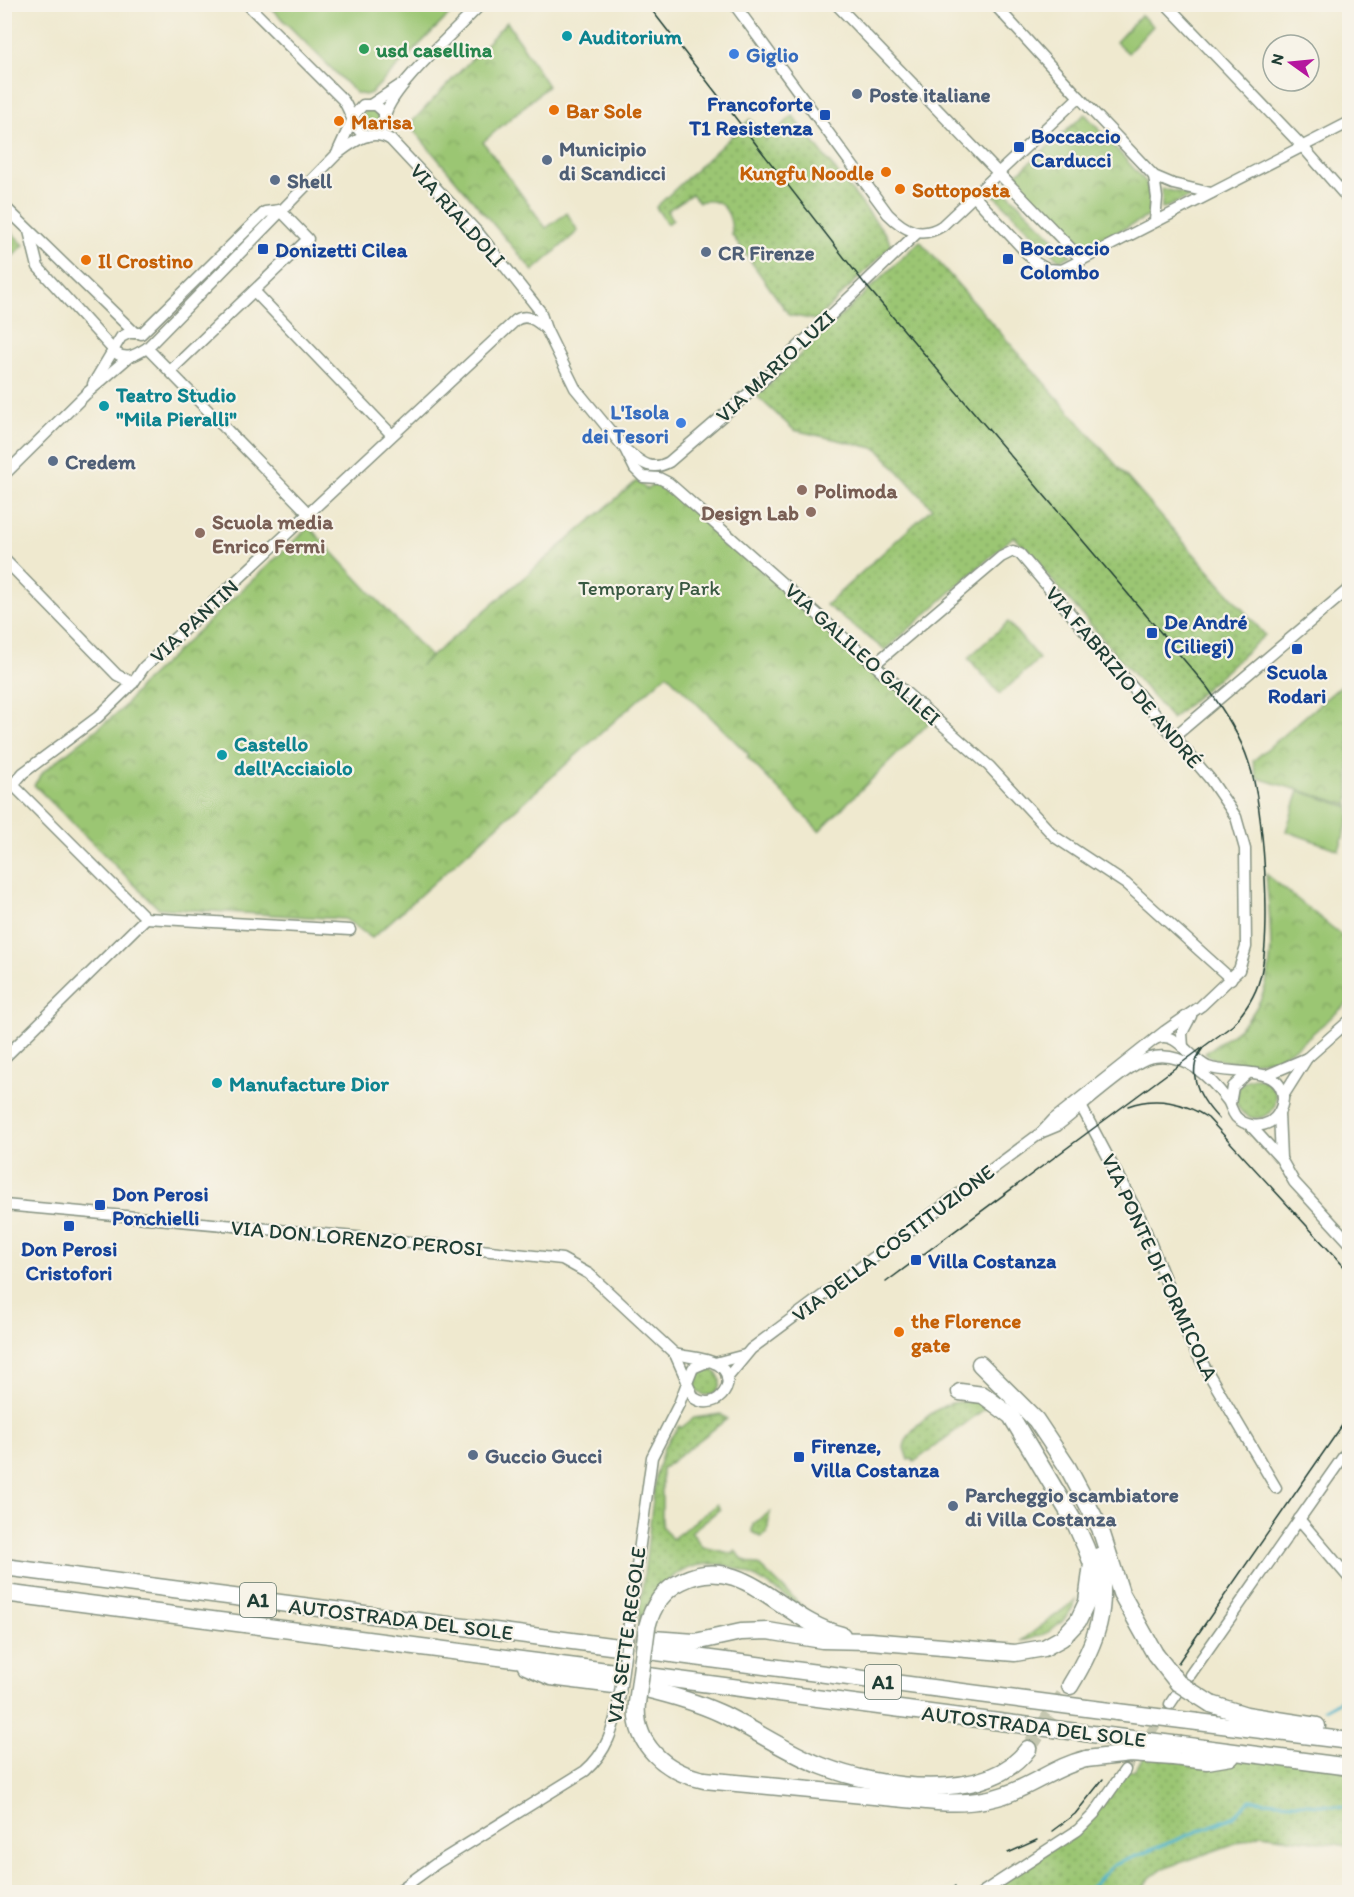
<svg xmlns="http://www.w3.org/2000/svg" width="1354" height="1897" font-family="Itim,sans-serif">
<defs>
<pattern id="grass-dots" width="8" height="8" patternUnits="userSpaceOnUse" patternTransform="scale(1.5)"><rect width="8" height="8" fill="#9bc673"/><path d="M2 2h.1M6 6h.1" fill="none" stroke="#7ea25f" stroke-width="1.8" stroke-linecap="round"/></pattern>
<pattern id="park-crowns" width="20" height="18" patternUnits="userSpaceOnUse" patternTransform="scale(1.5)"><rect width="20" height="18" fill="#9bc673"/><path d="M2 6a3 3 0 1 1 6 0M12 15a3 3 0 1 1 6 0" fill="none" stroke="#7ea25f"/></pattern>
</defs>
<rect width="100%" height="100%" fill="#f7f3e8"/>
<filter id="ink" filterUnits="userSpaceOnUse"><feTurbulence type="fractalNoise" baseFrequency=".0167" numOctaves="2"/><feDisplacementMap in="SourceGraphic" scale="12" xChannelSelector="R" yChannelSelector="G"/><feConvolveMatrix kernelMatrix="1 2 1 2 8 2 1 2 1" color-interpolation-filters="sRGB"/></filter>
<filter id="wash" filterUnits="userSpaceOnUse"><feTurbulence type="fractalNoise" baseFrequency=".008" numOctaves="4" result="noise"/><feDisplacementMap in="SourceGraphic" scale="24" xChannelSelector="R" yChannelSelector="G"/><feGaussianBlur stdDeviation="1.35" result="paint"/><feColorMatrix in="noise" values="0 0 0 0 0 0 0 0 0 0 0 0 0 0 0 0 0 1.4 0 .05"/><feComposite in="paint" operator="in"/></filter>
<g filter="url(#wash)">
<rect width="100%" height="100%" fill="#efe9cf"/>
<g fill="url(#grass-dots)" stroke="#5d8254" stroke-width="1.5">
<circle cx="370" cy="119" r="9"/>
<path d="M 793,116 L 887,236 L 891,246 L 816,320 L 789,315 L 732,235 C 732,214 724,196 699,202 L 692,194 L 667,211 L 673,220 L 667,224 L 656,207 L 750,119 L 766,139 Z"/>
<path d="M 1162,189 L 1194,195 L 1162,209 Z"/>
<path d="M 5,226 L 24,245 L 5,264 Z"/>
<path d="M 920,241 L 1265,635 L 1172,719 L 1014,536 L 885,650 L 826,605 L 932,508 L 878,449 L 794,430 L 757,396 Z"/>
<path d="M 1008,622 L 1039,659 L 1000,694 L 968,658 Z"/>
<circle cx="1256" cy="1098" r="20"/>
<circle cx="707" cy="1382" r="13"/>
<path d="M 977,1401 L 987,1407 L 914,1462 L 912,1459 L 908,1460 L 904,1448 C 906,1430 935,1408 952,1403 C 960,1401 969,1402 977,1401 Z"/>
<path d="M 721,1414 L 727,1419 L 662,1469 L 662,1526 L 672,1539 L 717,1504 L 720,1509 L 691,1532 L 703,1547 L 734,1554 L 735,1551 L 744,1560 L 760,1566 L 809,1613 C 788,1599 766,1581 743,1571 C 692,1550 657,1580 638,1625 L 656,1474 L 664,1447 L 679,1426 L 681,1428 L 694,1418 Z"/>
<path d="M 770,1512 L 767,1533 L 761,1537 L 752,1532 L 753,1524 Z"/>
<path d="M 1076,1600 C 1067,1624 1046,1637 1021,1641 Z"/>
<path d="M 1146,1754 L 1250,1754 L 1349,1767 L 1349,1846 L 1261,1834 L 1160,1870 L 1150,1878 L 1141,1892 L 983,1892 L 1065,1840 L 1125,1770 L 1134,1771 Z"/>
</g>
<g fill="url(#park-crowns)" stroke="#5d8254" stroke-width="1.5">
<path d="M 507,22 L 548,86 L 483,142 L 546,228 L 567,213 L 578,231 L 533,271 L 409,125 Z"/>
<path d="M 1085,114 L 1146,182 L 1150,198 L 1149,216 L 1085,248 L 1079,249 L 1011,179 Z"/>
<path d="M 999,184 L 1071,256 L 1059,260 L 991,192 Z"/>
<path d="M 637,481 L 646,489 L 655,483 L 664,483 L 932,720 L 819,831 L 747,757 L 749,755 L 667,674 L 372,938 L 345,919 L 158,908 L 34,785 L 44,771 L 121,710 L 142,684 L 309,527 L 430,656 L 420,666 Z"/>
<path d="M 1349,679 L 1349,805 L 1257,778 L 1253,761 Z"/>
<path d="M 1266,874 L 1349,941 L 1349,1002 L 1298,1046 L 1274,1060 L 1235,1063 L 1214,1059 L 1205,1053 C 1221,1041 1243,1029 1254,1011 C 1280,972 1269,918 1266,874 Z"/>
</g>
<g fill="#9bc673" stroke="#5d8254" stroke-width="1.5">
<path d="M 268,5 L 459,5 L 371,93 L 365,95 L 356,93 Z"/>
<path d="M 1141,15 L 1153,26 L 1128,53 L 1116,42 Z"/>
<path d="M 1299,791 L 1349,807 L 1349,819 L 1339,850 L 1286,831 Z"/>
</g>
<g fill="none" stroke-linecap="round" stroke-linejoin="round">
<g stroke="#4cb3cb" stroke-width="3">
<path d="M 1324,1709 L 1350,1695"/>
<path d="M 1086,1892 L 1114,1865 L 1233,1817 L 1250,1800 L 1350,1807"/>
</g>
</g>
</g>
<g filter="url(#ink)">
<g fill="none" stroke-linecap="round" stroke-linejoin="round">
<path stroke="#c5c7b0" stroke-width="10" stroke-dasharray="10 5" stroke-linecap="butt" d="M 1125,1770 L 1170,1704"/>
<g stroke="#c5c7b0" stroke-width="16" stroke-dasharray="16 8" stroke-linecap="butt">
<path d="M 620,1636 L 652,1639"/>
<path d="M 1028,1749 L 1070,1686"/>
</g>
<defs>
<g id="minor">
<path d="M 247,4 L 343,100 C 352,112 352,131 368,136"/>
<path d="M 734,4 L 888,214 C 905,231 921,239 942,226 L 1079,97 L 1154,176 L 1173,184 L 1211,193"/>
<path d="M 836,4 L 1082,260"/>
<path d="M 994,4 L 1079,97"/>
<path d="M 1166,4 L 1303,147 L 1350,201"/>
<path d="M 372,104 L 399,86"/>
<path d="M 385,116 C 391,87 459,28 481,4"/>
<path d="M 338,151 L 355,114 L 363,105 L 376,105 L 384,112 L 384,126 L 375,134"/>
<path d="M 1154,176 L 1157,198 L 1155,221"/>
<path d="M 974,196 L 1036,263 L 1047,269 L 1062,270 L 1350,122"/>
<path d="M 4,206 L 135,333"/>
<path d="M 29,231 L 38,267 L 116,353 C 127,361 137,354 147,348 L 337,154 C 353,142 371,127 391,140 L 480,235 L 540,311 L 546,329 L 575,388 L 625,449 L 635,469 L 643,477 L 659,478 L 669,483 L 989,766 L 1055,837 L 1126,884 L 1231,979"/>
<path d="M 254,291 L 392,435"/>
<path d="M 141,334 L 265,212 L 280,210"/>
<path d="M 147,348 L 309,514"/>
<path d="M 170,371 L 308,239 L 280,210"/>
<path d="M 93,384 L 121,337 L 129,333 L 140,333"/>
<path d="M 627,451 C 641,462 651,472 669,462 L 755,388 L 917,233"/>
<path d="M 4,475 L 87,393 L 129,357"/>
<path d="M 4,559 L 117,675 L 133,683"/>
<path d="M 1175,736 L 1350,588"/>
<path d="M 4,776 L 146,918 L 350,930"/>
<path d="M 4,795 L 23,773 L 98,717 L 133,683 L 144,667 L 516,320 C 527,313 537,321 546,329"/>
<path d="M 1183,1047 L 1182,1033 L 1191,1016"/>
<path d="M 4,1058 L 146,918"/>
<path d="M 1267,1075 L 1307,1058"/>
<path d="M 1283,1096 L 1307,1058 L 1350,1020"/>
<path d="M 1230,1104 L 1233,1087 L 1247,1074"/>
<path d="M 1082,1108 L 1141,1219 L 1190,1342 L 1276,1488"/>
<path d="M 1279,1113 L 1281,1158"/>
<path d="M 1250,1125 L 1281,1159 L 1294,1182 L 1350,1243"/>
<path d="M 1045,1131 L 1057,1126 C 1077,1111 1130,1063 1149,1058 C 1182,1049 1210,1077 1228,1101 C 1231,1106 1232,1112 1236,1117 C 1245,1126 1259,1128 1270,1122 C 1278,1117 1282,1108 1283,1099 C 1283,1063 1231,1076 1208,1067 C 1189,1059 1177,1029 1155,1039"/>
<path d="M 4,1205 L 410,1242 L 562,1259 L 589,1274 L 675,1354 L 687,1381"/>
<path d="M 675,1354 C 688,1357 706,1358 717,1364 C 742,1379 718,1414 694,1398 L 687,1383 L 693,1368 L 707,1362"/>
<path d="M 715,1363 L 745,1355"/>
<path d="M 727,1378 L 751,1349 L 1042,1132 L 1054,1119 L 1165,1031 L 1201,1006 L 1239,970 L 1246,947 L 1245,849 L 1236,817 L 1210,779 L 1020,554 L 1013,551 L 1001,557 L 876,663"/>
<path d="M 1299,1519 L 1350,1579"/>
<path d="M 629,1624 L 652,1457 L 679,1404 L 687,1383"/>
<path d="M 1190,1675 L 1350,1447"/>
<path d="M 1170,1704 L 1178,1692"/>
<path d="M 397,1892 L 437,1863 L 585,1771 C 607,1752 614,1728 619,1700"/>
<path d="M 983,1892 L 1078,1830 L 1094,1814 L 1125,1770"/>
</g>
<g id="highway">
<path d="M 980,1364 L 1036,1420 L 1068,1468 L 1100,1528 L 1121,1593 L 1155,1654"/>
<path d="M 4,1567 L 618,1647"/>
<path d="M 4,1593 L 615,1672"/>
<path d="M 647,1627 C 652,1607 663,1590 682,1581 C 743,1550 783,1622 842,1635"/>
<path d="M 652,1639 L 695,1642 L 741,1632 L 768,1631 L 822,1640 L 870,1641 L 1015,1653 L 1044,1648 L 1062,1638 L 1078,1621 L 1087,1602 L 1092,1564 L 1086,1548 L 1075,1523 L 1011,1416 L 983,1395 L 960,1392"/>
<path d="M 649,1651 L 1117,1712"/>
<path d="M 526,1666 L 551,1677 L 614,1685"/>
<path d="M 648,1676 L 1100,1735"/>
<path d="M 1070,1686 C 1098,1640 1108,1610 1099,1556"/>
<path d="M 646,1689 C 671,1695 696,1702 720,1713 C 754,1729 786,1752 822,1766 C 878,1788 987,1805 1028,1749"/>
<path d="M 637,1703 C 633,1745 666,1772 704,1780 L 937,1802 C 965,1804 992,1802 1019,1789 C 1042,1779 1061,1765 1086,1759"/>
<path d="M 1211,1704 L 1246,1715 L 1317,1726"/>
<path d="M 1198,1722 L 1350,1741"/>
<path d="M 1181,1745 L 1350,1767"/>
<path d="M 1173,1757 L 1207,1761 L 1231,1757"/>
</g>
</defs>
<use href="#minor" stroke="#879382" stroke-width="13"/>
<use href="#highway" stroke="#879382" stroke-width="19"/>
<use href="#minor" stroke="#fff" stroke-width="10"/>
<use href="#highway" stroke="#fff" stroke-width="16"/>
<g stroke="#1f3d34" stroke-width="1.5">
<path d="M 647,4 L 864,283 L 1207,687 C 1224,711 1240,735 1249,763 C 1264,806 1272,934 1260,978 C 1255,997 1245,1010 1233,1025 L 886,1282"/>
<path d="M 1203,1048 C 1184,1073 1200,1099 1219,1119"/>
<path d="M 1128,1106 C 1156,1096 1184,1102 1208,1118 L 1350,1273"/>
<path d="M 1178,1663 L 1350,1414"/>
<path d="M 1052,1831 L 1075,1814 L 1103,1779"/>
<path d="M 1008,1853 L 1037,1840"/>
<path d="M 948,1892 L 955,1886"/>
</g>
<defs>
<path id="minor-bridge" d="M 619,1700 L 629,1624"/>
<g id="highway-bridge">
<path d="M 1155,1654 L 1178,1683 L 1211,1704"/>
<path d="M 637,1703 L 647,1627"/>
<path d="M 1117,1712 L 1198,1722"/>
<path d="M 1100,1735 L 1181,1745"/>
<path d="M 1086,1759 L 1130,1754 L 1173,1757"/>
</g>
</defs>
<use href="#minor-bridge" stroke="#879382" stroke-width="13" stroke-linecap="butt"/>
<use href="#highway-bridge" stroke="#879382" stroke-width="19" stroke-linecap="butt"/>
<use href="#minor-bridge" stroke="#fff" stroke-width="10"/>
<use href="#highway-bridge" stroke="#fff" stroke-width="16"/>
</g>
</g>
<g fill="#0f9aa8" stroke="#f7f3e8" stroke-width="2">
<circle cx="567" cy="36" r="6"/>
<circle cx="104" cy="406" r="6"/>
<circle cx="222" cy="755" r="6"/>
<circle cx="217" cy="1083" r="6"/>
</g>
<circle fill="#2e9e5b" stroke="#f7f3e8" stroke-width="2" cx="364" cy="49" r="6"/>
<g fill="#3f7fe0" stroke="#f7f3e8" stroke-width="2">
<circle cx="734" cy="54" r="6"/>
<circle cx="681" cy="423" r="6"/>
</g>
<g fill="#5c6f8a" stroke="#f7f3e8" stroke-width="2">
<circle cx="857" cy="94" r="6"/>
<circle cx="547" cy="160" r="6"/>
<circle cx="275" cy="180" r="6"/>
<circle cx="706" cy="252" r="6"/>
<circle cx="53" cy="461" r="6"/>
<circle cx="473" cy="1455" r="6"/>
<circle cx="953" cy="1506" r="6"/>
</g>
<g fill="#e8710a" stroke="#f7f3e8" stroke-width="2">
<circle cx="554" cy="110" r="6"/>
<circle cx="339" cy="121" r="6"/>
<circle cx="886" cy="172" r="6"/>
<circle cx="900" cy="189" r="6"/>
<circle cx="86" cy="260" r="6"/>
<circle cx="899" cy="1332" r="6"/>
</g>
<g fill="#1a4fb4" stroke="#f7f3e8" stroke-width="2">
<rect x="819" y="109" width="12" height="12" rx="3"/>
<rect x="1013" y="141" width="12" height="12" rx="3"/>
<rect x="257" y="243" width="12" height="12" rx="3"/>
<rect x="1002" y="253" width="12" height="12" rx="3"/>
<rect x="1146" y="627" width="12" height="12" rx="3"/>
<rect x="1291" y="643" width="12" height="12" rx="3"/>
<rect x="94" y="1199" width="12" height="12" rx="3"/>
<rect x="63" y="1220" width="12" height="12" rx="3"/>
<rect x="910" y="1254" width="12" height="12" rx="3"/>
<rect x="793" y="1451" width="12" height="12" rx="3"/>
</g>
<g fill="#8d6e63" stroke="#f7f3e8" stroke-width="2">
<circle cx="802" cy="490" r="6"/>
<circle cx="811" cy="512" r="6"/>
<circle cx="200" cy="533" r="6"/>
</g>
<g text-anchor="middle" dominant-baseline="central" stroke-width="4.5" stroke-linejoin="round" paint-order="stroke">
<g fill="#f7f3e8" stroke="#60746a" stroke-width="1.5">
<rect x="240" y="1583" width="36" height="34" rx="4.5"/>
<rect x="865" y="1665" width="36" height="34" rx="4.5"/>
</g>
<g font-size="20" font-weight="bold" fill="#1f3d34">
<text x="258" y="1600">A1</text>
<text x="883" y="1682">A1</text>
</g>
<g font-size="21" font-weight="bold" fill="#0d838f" stroke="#f7f3e8" text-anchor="start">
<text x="579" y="36">Auditorium</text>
<text x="116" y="394">Teatro Studio<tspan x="116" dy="24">"Mila Pieralli"</tspan></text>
<text x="234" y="743">Castello<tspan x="234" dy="24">dell'Acciaiolo</tspan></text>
<text x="229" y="1083">Manufacture Dior</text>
</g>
<g font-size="21" font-weight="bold" fill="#27864d" stroke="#f7f3e8" text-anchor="start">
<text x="376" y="49">usd casellina</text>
</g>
<g font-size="21" font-weight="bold" fill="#366cbe" stroke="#f7f3e8" text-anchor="start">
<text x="746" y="54">Giglio</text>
<text x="669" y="411" text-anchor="end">L'Isola<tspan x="669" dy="24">dei Tesori</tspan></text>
</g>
<g font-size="21" font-weight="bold" fill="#4e5e75" stroke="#f7f3e8" text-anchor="start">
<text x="869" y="94">Poste italiane</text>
<text x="559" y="148">Municipio<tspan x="559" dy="24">di Scandicci</tspan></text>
<text x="287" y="180">Shell</text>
<text x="718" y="252">CR Firenze</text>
<text x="65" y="461">Credem</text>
<text x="485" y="1455">Guccio Gucci</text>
<text x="965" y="1494">Parcheggio scambiatore<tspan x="965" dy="24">di Villa Costanza</tspan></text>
</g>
<g font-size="21" font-weight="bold" fill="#164399" stroke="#f7f3e8" text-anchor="start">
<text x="813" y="103" text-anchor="end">Francoforte<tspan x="813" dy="24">T1 Resistenza</tspan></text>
<text x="1031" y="135">Boccaccio<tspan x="1031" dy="24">Carducci</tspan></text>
<text x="1020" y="247">Boccaccio<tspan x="1020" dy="24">Colombo</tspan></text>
<text x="275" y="249">Donizetti Cilea</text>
<text x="1164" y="621">De André<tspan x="1164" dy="24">(Ciliegi)</tspan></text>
<text x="1297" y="671" text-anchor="middle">Scuola<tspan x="1297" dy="24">Rodari</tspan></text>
<text x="112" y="1193">Don Perosi<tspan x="112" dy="24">Ponchielli</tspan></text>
<text x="69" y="1248" text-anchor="middle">Don Perosi<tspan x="69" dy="24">Cristofori</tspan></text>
<text x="928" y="1260">Villa Costanza</text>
<text x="811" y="1445">Firenze,<tspan x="811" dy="24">Villa Costanza</tspan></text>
</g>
<g font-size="21" font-weight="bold" fill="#c56008" stroke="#f7f3e8" text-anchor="start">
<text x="566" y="110">Bar Sole</text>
<text x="351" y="121">Marisa</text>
<text x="874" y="172" text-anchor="end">Kungfu Noodle</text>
<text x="912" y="189">Sottoposta</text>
<text x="98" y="260">Il Crostino</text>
<text x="911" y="1320">the Florence<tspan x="911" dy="24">gate</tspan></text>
</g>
<g font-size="21" fill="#1f3d34" stroke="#f7f3e8">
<text transform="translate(458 215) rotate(48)">VIA RIALDOLI</text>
<text transform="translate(775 366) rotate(-43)">VIA MARIO LUZI</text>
<text transform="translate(194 621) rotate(-43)">VIA PANTIN</text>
<text transform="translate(863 654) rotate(42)">VIA GALILEO GALILEI</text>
<text transform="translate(1124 677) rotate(50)">VIA FABRIZIO DE ANDRÉ</text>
<text transform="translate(357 1238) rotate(5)">VIA DON LORENZO PEROSI</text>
<text transform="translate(893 1243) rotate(-37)">VIA DELLA COSTITUZIONE</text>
<text transform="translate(1160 1267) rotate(65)">VIA PONTE DI FORMICOLA</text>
<text transform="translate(401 1619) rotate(7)">AUTOSTRADA DEL SOLE</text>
<text transform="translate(626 1635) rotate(-82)">VIA SETTE REGOLE</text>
<text transform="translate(1034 1726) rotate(7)">AUTOSTRADA DEL SOLE</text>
</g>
<g font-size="21" font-weight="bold" fill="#785e54" stroke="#f7f3e8" text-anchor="start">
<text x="814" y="490">Polimoda</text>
<text x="799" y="512" text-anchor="end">Design Lab</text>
<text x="212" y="521">Scuola media<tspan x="212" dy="24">Enrico Fermi</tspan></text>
</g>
<g font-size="21" fill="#385841" stroke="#f7f3e8">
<text x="649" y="587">Temporary Park</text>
</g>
</g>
<rect width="1354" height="1897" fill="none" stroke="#f7f3e8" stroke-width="24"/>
<g transform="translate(1291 63) rotate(285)"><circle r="28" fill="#f7f3e8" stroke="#a1aaa0" stroke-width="1.5"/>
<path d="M0-4.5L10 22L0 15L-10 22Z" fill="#b5179e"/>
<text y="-9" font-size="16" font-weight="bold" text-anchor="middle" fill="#1f3d34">N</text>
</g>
</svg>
